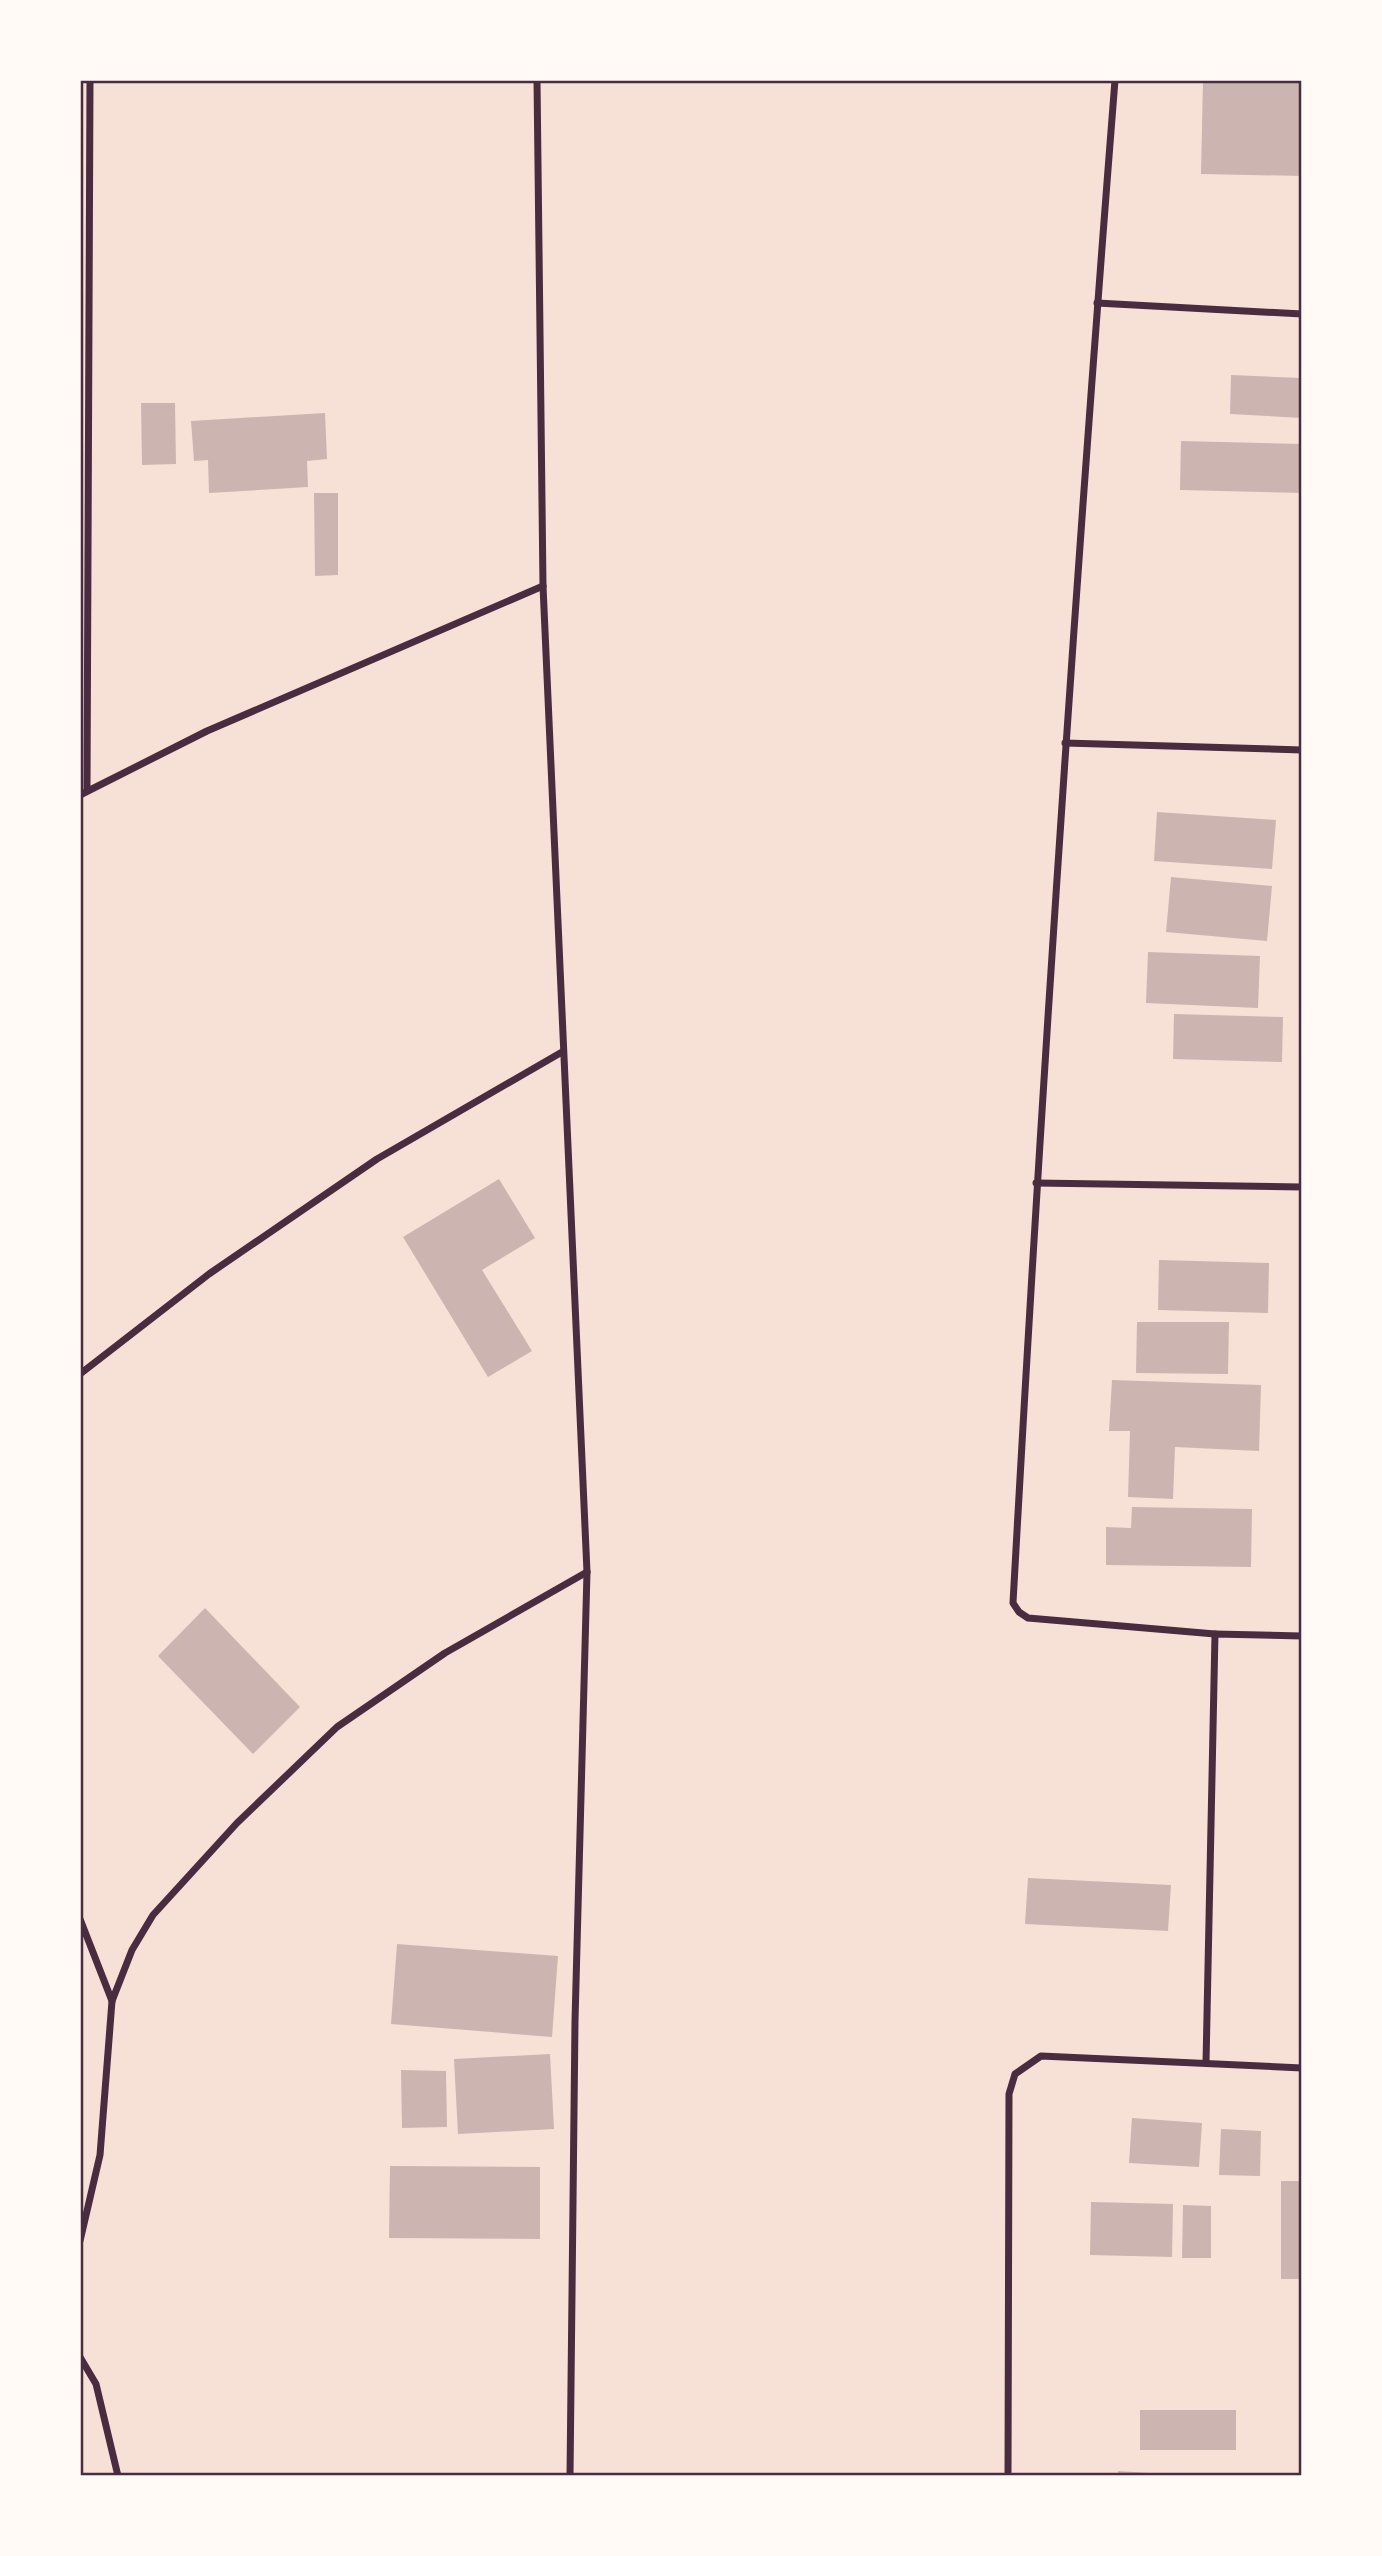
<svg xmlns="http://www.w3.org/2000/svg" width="1382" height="2556" font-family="'PT Sans',sans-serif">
<rect width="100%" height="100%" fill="#f7e1d7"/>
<g fill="#ccb4b1">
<path d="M 1203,80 L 1302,80 L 1302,176 L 1201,174 Z"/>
<path d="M 1231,375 L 1302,378 L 1302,418 L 1230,414 Z"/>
<path d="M 141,403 L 175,403 L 176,464 L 142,465 Z"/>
<path d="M 325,413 L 327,459 L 307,461 L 308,487 L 209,493 L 208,460 L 194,461 L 191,421 Z"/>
<path d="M 1181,441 L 1302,444 L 1302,493 L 1180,490 Z"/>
<path d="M 314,493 L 338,493 L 338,575 L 315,576 Z"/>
<path d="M 1157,812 L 1276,820 L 1272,869 L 1154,861 Z"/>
<path d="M 1171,877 L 1272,886 L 1267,941 L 1166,932 Z"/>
<path d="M 1148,952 L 1260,956 L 1258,1008 L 1146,1003 Z"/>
<path d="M 1174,1014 L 1283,1017 L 1282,1062 L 1173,1059 Z"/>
<path d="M 499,1179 L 535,1238 L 482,1270 L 532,1351 L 488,1377 L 403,1237 Z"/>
<path d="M 1159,1260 L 1269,1263 L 1268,1313 L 1158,1310 Z"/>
<path d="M 1137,1322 L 1229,1322 L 1228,1374 L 1136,1373 Z"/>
<path d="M 1112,1380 L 1261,1385 L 1259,1451 L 1175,1447 L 1173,1499 L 1128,1497 L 1130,1431 L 1109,1431 Z"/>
<path d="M 1132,1507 L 1252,1509 L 1251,1567 L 1106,1565 L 1106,1527 L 1131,1528 Z"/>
<path d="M 205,1608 L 300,1707 L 253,1754 L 158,1656 Z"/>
<path d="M 1028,1878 L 1171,1885 L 1168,1931 L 1025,1924 Z"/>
<path d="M 397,1944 L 558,1956 L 552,2037 L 391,2024 Z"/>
<path d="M 550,2054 L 554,2129 L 458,2134 L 454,2059 Z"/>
<path d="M 401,2070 L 446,2071 L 447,2127 L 402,2128 Z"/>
<path d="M 1132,2118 L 1202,2123 L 1199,2167 L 1129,2163 Z"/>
<path d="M 1221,2129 L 1261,2131 L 1260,2176 L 1219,2175 Z"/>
<path d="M 390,2166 L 540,2167 L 540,2239 L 389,2238 Z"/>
<rect x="1281" y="2181" width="21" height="98"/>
<path d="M 1091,2202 L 1173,2204 L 1172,2257 L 1090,2255 Z"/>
<path d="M 1183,2205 L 1211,2206 L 1211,2258 L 1182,2258 Z"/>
<rect x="1140" y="2410" width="96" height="40"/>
<path d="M 1118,2471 L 1150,2473 L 1150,2476 L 1118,2476 Z"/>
</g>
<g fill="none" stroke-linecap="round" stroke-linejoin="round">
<g stroke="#4a2c40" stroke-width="7">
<path d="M 537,80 L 543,586 L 587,1572 L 575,2021 L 570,2476"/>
<path d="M 1115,80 C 1075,588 1041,1095 1013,1603 L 1019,1612 L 1028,1618 L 1215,1634"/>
<path d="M 1097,303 L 1302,314"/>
<path d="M 1065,743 L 1302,750"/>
<path d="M 87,789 L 90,80"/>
<path d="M 80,795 L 207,731 L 543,586"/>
<path d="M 1036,1183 L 1302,1187"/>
<path d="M 80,1374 L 209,1274 L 377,1159 L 562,1052"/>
<path d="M 80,1919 L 112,2001"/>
<path d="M 1206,2063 L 1215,1634 L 1302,1636"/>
<path d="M 80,2241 L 100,2155 L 112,2001 L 132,1950 L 153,1915 L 237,1823 L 337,1727 L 445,1653 L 587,1572"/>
<path d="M 80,2357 L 96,2384 L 118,2476"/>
<path d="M 1008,2476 L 1009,2094 L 1015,2074 L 1041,2056 L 1302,2068"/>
</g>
</g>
<rect width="1382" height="2556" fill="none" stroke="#fffaf5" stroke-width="164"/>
<rect x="82" y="82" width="1218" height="2392" fill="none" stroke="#4a2c40" stroke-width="2.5"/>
</svg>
